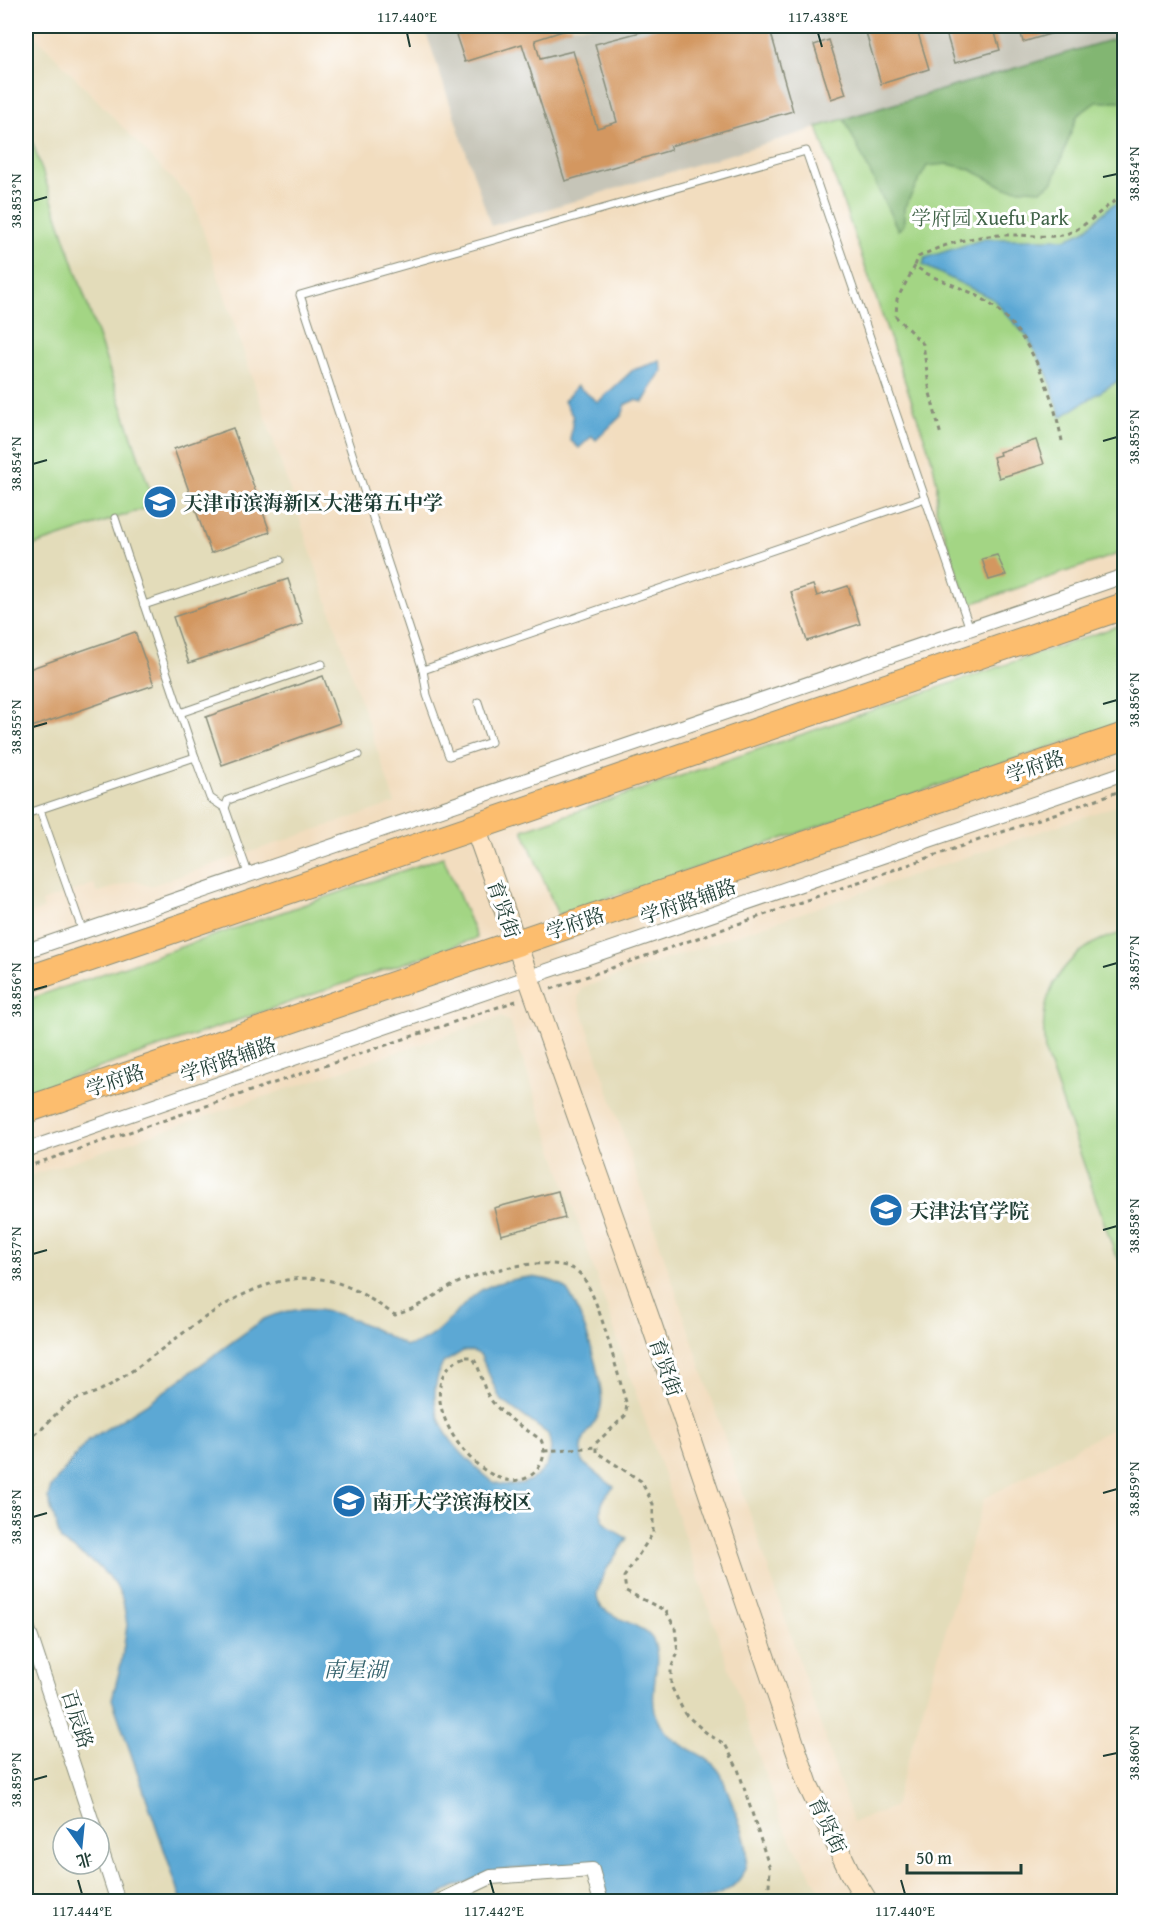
<svg xmlns="http://www.w3.org/2000/svg" width="1150" height="1927" font-family="'Gentium Book Plus','Noto Serif SC',serif">
<rect width="100%" height="100%" fill="#fff"/>
<filter id="ink" filterUnits="userSpaceOnUse"><feTurbulence type="fractalNoise" baseFrequency=".0167" numOctaves="2"/><feDisplacementMap in="SourceGraphic" scale="12" xChannelSelector="R" yChannelSelector="G"/><feConvolveMatrix kernelMatrix="1 2 1 2 8 2 1 2 1" color-interpolation-filters="sRGB"/></filter>
<filter id="wash" filterUnits="userSpaceOnUse"><feTurbulence type="fractalNoise" baseFrequency=".008" numOctaves="4" result="noise"/><feDisplacementMap in="SourceGraphic" scale="24" xChannelSelector="R" yChannelSelector="G"/><feGaussianBlur stdDeviation="1.35" result="paint"/><feColorMatrix in="noise" values="0 0 0 0 0 0 0 0 0 0 0 0 0 0 0 0 0 1.4 0 .05"/><feComposite in="paint" operator="in"/></filter>
<g filter="url(#wash)">
<rect width="100%" height="100%" fill="#f2ddbf"/>
<g fill="#e3dcba" fill-rule="evenodd">
<path d="M 26,26 L 193,201 L 395,803 L 150,886 L 134,881 L 96,893 L 94,884 L 42,902 L 44,909 L 26,915 Z"/>
<path d="M 1124,803 L 1124,1422 L 984,1499 L 894,1807 L 853,1822 L 578,999 L 582,988 Z"/>
<path d="M 501,1017 L 510,1022 L 782,1824 L 826,1901 L 26,1901 L 26,1177 ZM 63,1828 L 99,1828 L 99,1864 L 63,1864 Z"/>
</g>
<path fill="#c6c5b8" d="M 424,26 L 1124,26 L 1124,36 L 491,226 Z"/>
<g fill="#a3d584" stroke="#61895c" stroke-width="1.5">
<path d="M 1124,36 L 1124,552 L 968,605 L 936,509 L 937,484 L 932,460 L 817,127 Z"/>
<path d="M 26,123 L 155,505 L 26,548 Z"/>
<path d="M 1124,624 L 1124,722 L 558,915 L 523,830 Z"/>
<path d="M 443,857 L 477,938 L 26,1093 L 26,1000 Z"/>
<path d="M 1124,933 L 1124,1266 L 1115,1254 L 1045,1052 C 1044,1041 1043,1030 1044,1019 C 1047,975 1082,940 1124,933 Z"/>
</g>
<path fill="#82b672" stroke="#507a53" stroke-width="1.5" d="M 1124,36 L 1124,102 L 1096,102 L 1077,116 L 1053,182 L 1041,190 L 1006,188 L 969,169 L 948,164 L 927,166 L 904,208 L 904,225 L 898,230 L 844,119 Z"/>
<g fill="#5ca8d4" stroke="#3e7284" stroke-width="1.5" fill-rule="evenodd">
<path d="M 1124,201 L 1124,377 L 1061,417 L 1048,376 L 1028,338 L 993,299 L 923,265 L 925,258 L 984,239 L 1066,239 L 1084,231 L 1111,206 Z"/>
<path d="M 660,361 L 663,371 C 654,378 651,391 643,402 L 635,400 L 626,404 L 622,415 L 596,440 L 592,436 L 579,448 L 570,440 L 573,417 L 564,401 L 577,386 L 598,402 L 633,370 Z"/>
<path d="M 530,1277 C 540,1278 557,1280 565,1288 C 580,1303 606,1387 601,1407 C 596,1432 579,1427 582,1462 L 614,1487 C 590,1510 601,1525 627,1538 C 617,1555 603,1570 598,1590 C 589,1618 645,1620 654,1642 C 663,1665 646,1695 658,1719 C 674,1753 704,1747 721,1774 C 728,1793 747,1836 747,1853 C 748,1916 650,1901 608,1901 L 596,1863 L 498,1870 L 452,1888 L 430,1901 L 182,1901 L 112,1699 L 121,1664 L 127,1625 L 123,1601 L 115,1583 L 96,1564 L 61,1541 L 48,1498 L 51,1487 L 87,1441 L 148,1403 L 264,1319 C 318,1295 359,1321 406,1346 C 435,1343 454,1311 476,1294 C 489,1283 513,1279 530,1277 ZM 463,1351 L 472,1351 L 480,1354 L 500,1399 L 548,1434 C 561,1469 525,1494 493,1482 C 455,1451 418,1414 443,1363 Z"/>
</g>
<g id="blocks">
<g fill="#d39760">
<path d="M 453,26 L 572,26 L 572,28 L 535,40 L 540,59 L 573,51 L 597,128 L 617,122 L 595,44 L 656,28 L 656,26 L 769,26 L 793,111 L 670,146 L 671,150 L 565,181 L 522,44 L 465,62 Z"/>
<path d="M 864,26 L 916,26 L 929,69 L 881,84 Z"/>
<path d="M 944,26 L 993,26 L 1000,50 L 955,63 Z"/>
<path d="M 1019,26 L 1067,26 L 1067,29 L 1023,42 Z"/>
<path d="M 829,40 L 846,94 L 831,99 L 814,45 Z"/>
<path d="M 233,428 L 270,532 L 211,553 L 174,449 Z"/>
<path d="M 1036,440 L 1044,464 L 999,478 L 993,457 L 1000,455 L 999,452 Z"/>
<path d="M 997,555 L 1006,575 L 989,580 L 982,559 Z"/>
<path d="M 288,579 L 303,624 L 189,663 L 173,617 Z"/>
<path d="M 813,585 L 817,596 L 848,586 L 860,624 L 807,641 L 791,592 Z"/>
<path d="M 135,632 L 154,685 L 26,729 L 26,670 Z"/>
<path d="M 323,676 L 340,723 L 222,765 L 206,717 Z"/>
<path d="M 558,1191 L 565,1218 L 501,1235 L 494,1208 Z"/>
</g>
</g>
</g>
<g filter="url(#ink)">
<use href="#blocks" fill-opacity="0" stroke="#888d7a" stroke-width="1.5"/>
<g fill="none" stroke-linecap="round" stroke-linejoin="round">
<defs>
<g id="lane">
<path d="M 115,518 L 144,605"/>
<path d="M 423,670 L 925,498"/>
<path d="M 478,702 L 491,742 L 449,756 L 427,695 L 423,670 L 300,295 L 806,151 L 970,629"/>
<path d="M 180,713 L 322,664"/>
<path d="M 195,757 L 210,798 L 225,808 L 249,876"/>
<path d="M 225,808 L 228,800 L 358,755"/>
<path d="M 40,810 L 83,932"/>
<path d="M 26,814 L 195,757 L 144,605 L 280,560"/>
</g>
<g id="street">
<path d="M 26,951 L 1124,576"/>
<path d="M 26,1150 L 1124,773"/>
<path d="M 26,1623 L 94,1828"/>
<path d="M 99,1843 L 118,1902"/>
<path d="M 438,1902 L 491,1877 L 592,1870 L 601,1902"/>
</g>
<path id="secondary" d="M 475,827 L 652,1326 L 808,1785 L 850,1873 L 868,1902"/>
<g id="highway">
<path d="M 26,980 L 1124,606"/>
<path d="M 26,1110 L 1124,736"/>
</g>
</defs>
<use href="#lane" stroke="#888d7a" stroke-width="9"/>
<use href="#street" stroke="#888d7a" stroke-width="16"/>
<use href="#secondary" stroke="#888d7a" stroke-width="22"/>
<use href="#highway" stroke="#888d7a" stroke-width="28"/>
<g stroke="#888d7a" stroke-width="3" stroke-dasharray="4.5 4.5" stroke-linecap="butt">
<path d="M 915,266 L 897,299 L 896,317 L 923,344 L 930,393 L 941,436"/>
<path d="M 1062,441 C 1052,390 1031,332 986,301 C 964,286 936,282 915,266 L 918,257 C 950,241 981,234 1016,235 C 1030,235 1049,238 1062,235 C 1086,230 1102,206 1124,196"/>
<path d="M 551,989 L 1123,790"/>
<path d="M 26,1167 L 519,1000"/>
<path d="M 466,1357 L 472,1357 C 482,1369 481,1385 489,1397 C 500,1415 525,1428 541,1440 C 546,1450 544,1461 537,1470 C 491,1520 392,1380 466,1357 Z"/>
<path d="M 26,1439 C 45,1432 53,1412 71,1402 C 80,1397 91,1395 101,1390 C 169,1355 244,1261 331,1281 C 355,1287 375,1302 395,1315 C 421,1308 440,1290 464,1280 C 488,1270 563,1251 582,1276 C 600,1299 617,1374 627,1405 L 625,1416 L 596,1443 L 596,1452 L 641,1481 L 653,1504 L 653,1533 L 624,1577 L 626,1591 L 666,1611 L 675,1628 L 678,1653 L 671,1668 L 671,1686 L 685,1714 L 709,1735 L 725,1744 L 738,1769 L 770,1869 L 768,1902"/>
<path d="M 544,1451 L 596,1447"/>
</g>
<use href="#lane" stroke="#fff" stroke-width="7"/>
<use href="#street" stroke="#fff" stroke-width="14"/>
<use href="#secondary" stroke="#fee5c5" stroke-width="20"/>
<use href="#highway" stroke="#fcbd6e" stroke-width="26"/>
</g>
</g>
<path fill="none" stroke="#1f3d34" stroke-width="2" d="M 407,33 L 410,47M 818,33 L 822,47M 1103,177 L 1117,174M 33,201 L 47,197M 1103,441 L 1117,437M 33,464 L 47,460M 1103,704 L 1117,700M 33,727 L 47,723M 1103,967 L 1117,963M 33,990 L 47,986M 1103,1230 L 1117,1226M 33,1254 L 47,1250M 1103,1493 L 1117,1489M 33,1517 L 47,1513M 1103,1756 L 1117,1753M 33,1780 L 47,1776M 78,1880 L 82,1894M 490,1880 L 494,1894M 901,1880 L 905,1894"/>
<defs>
<symbol id="school-disc" viewBox="-11 -11 22 22"><circle r="9.5" fill="#1f6fb2" stroke="#fff"/><path d="M0-5L7-2L0 1L-7-2ZM-4 1L0 2.5L4 1V4Q0 6-4 4Z" fill="#fff"/></symbol>
<symbol id="university-disc" viewBox="-11 -11 22 22"><circle r="9.5" fill="#1f6fb2" stroke="#fff"/><path d="M0-5L7-2L0 1L-7-2ZM-4 1L0 2.5L4 1V4Q0 6-4 4Z" fill="#fff"/></symbol>
</defs>
<g fill-rule="evenodd">
<use href="#school-disc" x="141" y="483" width="38" height="38"/>
<use href="#university-disc" x="867" y="1191" width="38" height="38"/>
<use href="#university-disc" x="330" y="1482" width="38" height="38"/>
</g>
<g text-anchor="middle" dominant-baseline="central" stroke-width="6" stroke-linejoin="round" paint-order="stroke">
<g font-size="20" fill="#406348" stroke="#fff">
<text x="990" y="217">学府园 Xuefu Park</text>
</g>
<g font-size="20" font-weight="bold" fill="#1f3d34" stroke="#fff" text-anchor="start">
<text x="183" y="502">天津市滨海新区大港第五中学</text>
<text x="909" y="1210">天津法官学院</text>
<text x="372" y="1501">南开大学滨海校区</text>
</g>
<g font-size="20" fill="#1f3d34" stroke="#fff">
<text transform="translate(1035 766) rotate(-19)">学府路</text>
<text transform="translate(688 901) rotate(-19)">学府路辅路</text>
<text transform="translate(504 909) rotate(71)">育贤街</text>
<text transform="translate(575 923) rotate(-19)">学府路</text>
<text transform="translate(228 1059) rotate(-19)">学府路辅路</text>
<text transform="translate(115 1080) rotate(-19)">学府路</text>
<text transform="translate(666 1367) rotate(71)">育贤街</text>
<text transform="translate(78 1719) rotate(72)">百辰路</text>
<text transform="translate(828 1825) rotate(65)">育贤街</text>
</g>
<g font-size="21" font-style="italic" fill="#34626c" stroke="#fff">
<text x="355" y="1669">南星湖</text>
</g>
</g>
<rect width="1150" height="1927" fill="none" stroke="#fff" stroke-width="66"/>
<g transform="translate(81 1846) rotate(165)"><circle r="28" fill="#ffffff" stroke="#a5b1ae" stroke-width="1.5"/>
<path d="M0-4.5L10 22L0 15L-10 22Z" fill="#1f6fb2"/>
<text y="-9" font-size="16" font-weight="bold" text-anchor="middle" fill="#1f3d34">北</text>
</g>
<path d="M907 1864v9h114v-9" fill="none" stroke="#1f3d34" stroke-width="3"/>
<text x="916" y="1864" font-size="18" fill="#1f3d34" stroke="#ffffff" stroke-width="4.5" paint-order="stroke">50 m</text>
<rect x="33" y="33" width="1084" height="1861" fill="none" stroke="#1f3d34" stroke-width="2"/>
<g font-size="15" text-anchor="middle" fill="#1f3d34">
<text x="407" y="22">117.440°E</text>
<text x="818" y="22">117.438°E</text>
<text transform="translate(1134 174) rotate(-90)" y="5">38.854°N</text>
<text transform="translate(16 201) rotate(-90)" y="5">38.853°N</text>
<text transform="translate(1134 437) rotate(-90)" y="5">38.855°N</text>
<text transform="translate(16 464) rotate(-90)" y="5">38.854°N</text>
<text transform="translate(1134 700) rotate(-90)" y="5">38.856°N</text>
<text transform="translate(16 727) rotate(-90)" y="5">38.855°N</text>
<text transform="translate(1134 963) rotate(-90)" y="5">38.857°N</text>
<text transform="translate(16 990) rotate(-90)" y="5">38.856°N</text>
<text transform="translate(1134 1226) rotate(-90)" y="5">38.858°N</text>
<text transform="translate(16 1254) rotate(-90)" y="5">38.857°N</text>
<text transform="translate(1134 1489) rotate(-90)" y="5">38.859°N</text>
<text transform="translate(16 1517) rotate(-90)" y="5">38.858°N</text>
<text transform="translate(1134 1753) rotate(-90)" y="5">38.860°N</text>
<text transform="translate(16 1780) rotate(-90)" y="5">38.859°N</text>
<text x="82" y="1916">117.444°E</text>
<text x="494" y="1916">117.442°E</text>
<text x="905" y="1916">117.440°E</text>
</g>
</svg>
